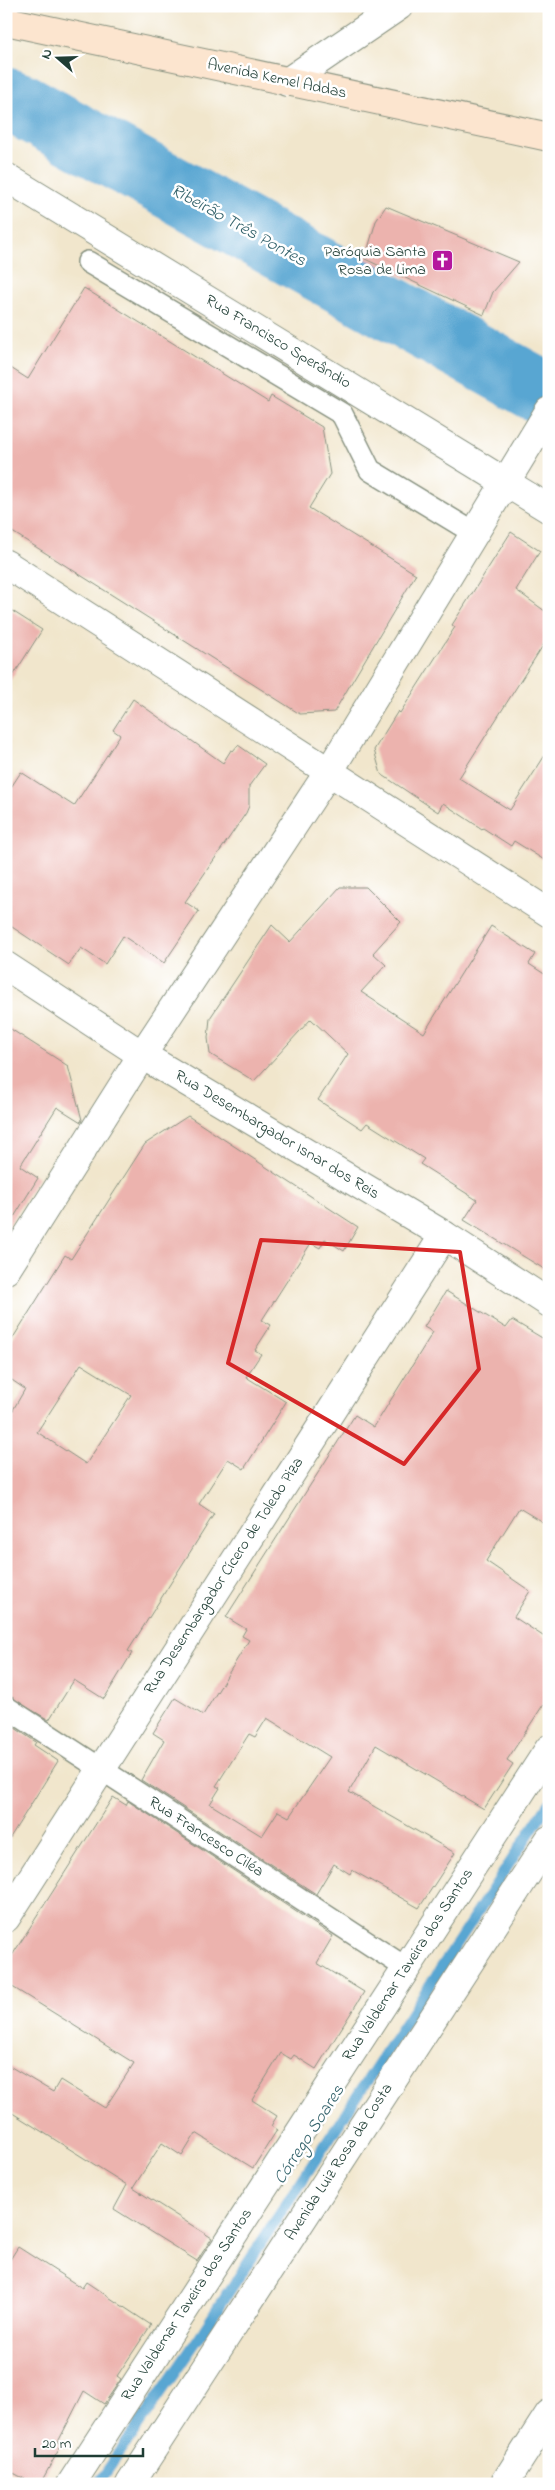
<svg xmlns="http://www.w3.org/2000/svg" width="555" height="2490" font-family="'Indie Flower',sans-serif">
<rect width="100%" height="100%" fill="#fff"/>
<filter id="ink" filterUnits="userSpaceOnUse"><feTurbulence type="fractalNoise" baseFrequency=".02" numOctaves="2"/><feDisplacementMap in="SourceGraphic" scale="10" xChannelSelector="R" yChannelSelector="G"/><feConvolveMatrix kernelMatrix="1 2 1 2 8 2 1 2 1" color-interpolation-filters="sRGB"/></filter>
<filter id="wash" filterUnits="userSpaceOnUse"><feTurbulence type="fractalNoise" baseFrequency=".0096" numOctaves="4" result="noise"/><feDisplacementMap in="SourceGraphic" scale="20" xChannelSelector="R" yChannelSelector="G"/><feGaussianBlur stdDeviation="1.12" result="paint"/><feColorMatrix in="noise" values="0 0 0 0 0 0 0 0 0 0 0 0 0 0 0 0 0 1.4 0 .05"/><feComposite in="paint" operator="in"/></filter>
<g filter="url(#wash)">
<rect width="100%" height="100%" fill="#f1e6cc"/>
<g fill="none" stroke-linecap="round" stroke-linejoin="round">
<path stroke="#59a6d2" stroke-width="11" d="M 98,2484 L 200,2336 L 549,1803"/>
<path stroke="#59a6d2" stroke-width="65" d="M 6,100 L 23,106 L 549,396"/>
</g>
<g id="blocks">
<g fill="#ecb3ae" fill-rule="evenodd">
<path d="M 386,206 L 519,262 L 493,292 L 484,315 L 365,259 L 376,221 Z"/>
<path d="M 84,288 L 268,402 L 271,396 L 322,427 L 330,474 L 309,508 L 416,574 L 334,712 L 300,714 L 6,528 L 6,365 L 28,379 Z"/>
<path d="M 511,532 L 540,551 L 516,590 L 549,614 L 549,636 L 459,778 L 510,810 L 549,749 L 549,863 L 514,841 L 511,846 L 483,828 L 482,829 L 443,803 L 438,812 L 381,774 L 374,750 L 398,711 L 400,713 L 455,627 L 452,625 Z"/>
<path d="M 6,607 L 42,630 L 6,687 Z"/>
<path d="M 133,699 L 223,763 L 231,750 L 233,751 L 238,745 L 265,764 L 249,786 L 249,806 L 246,813 L 185,902 L 199,911 L 164,963 L 123,936 L 105,964 L 81,948 L 69,965 L 6,923 L 6,795 L 21,772 L 74,806 L 120,735 L 113,730 Z"/>
<path d="M 340,887 L 366,887 L 401,922 L 373,953 L 386,965 L 361,992 L 424,1033 L 491,926 L 535,954 L 529,964 L 549,977 L 549,1272 L 464,1220 L 477,1200 L 420,1164 L 424,1159 L 367,1123 L 362,1129 L 318,1100 L 348,1054 L 311,1019 L 254,1081 L 210,1054 L 208,1038 L 210,1018 L 272,925 L 290,942 Z"/>
<path d="M 6,1026 L 68,1066 L 82,1120 L 81,1122 L 57,1107 L 20,1166 L 38,1178 L 6,1230 Z"/>
<path d="M 188,1116 L 358,1227 L 344,1251 L 325,1239 L 320,1248 L 311,1243 L 262,1320 L 271,1325 L 255,1350 L 261,1354 L 246,1377 L 286,1402 L 244,1469 L 228,1459 L 199,1504 L 214,1514 L 128,1651 L 132,1653 L 104,1699 L 74,1680 L 49,1720 L 6,1695 L 6,1412 L 10,1415 L 25,1389 L 6,1376 L 6,1349 L 65,1255 L 71,1259 L 145,1144 ZM 81,1364 L 131,1395 L 86,1464 L 37,1432 Z"/>
<path d="M 446,1291 L 506,1328 L 512,1320 L 549,1342 L 549,1526 L 519,1508 L 486,1561 L 530,1591 L 514,1617 L 549,1640 L 549,1696 L 507,1760 L 513,1764 L 484,1809 L 376,1745 L 349,1792 L 455,1853 L 419,1908 L 352,1870 L 350,1874 L 334,1864 L 316,1894 L 141,1780 L 164,1740 L 153,1733 L 175,1698 L 203,1715 L 249,1640 L 242,1636 L 246,1629 L 226,1617 L 355,1415 L 374,1427 L 433,1332 L 424,1327 ZM 267,1718 L 330,1757 L 289,1817 L 278,1811 L 262,1836 L 210,1804 L 220,1788 L 216,1786 L 249,1734 L 255,1737 Z"/>
<path d="M 6,1722 L 36,1742 L 34,1745 L 58,1761 L 6,1844 Z"/>
<path d="M 113,1797 L 126,1805 L 128,1801 L 333,1936 L 317,1963 L 364,1992 L 316,2069 L 294,2055 L 291,2059 L 281,2053 L 252,2100 L 277,2116 L 271,2126 L 277,2130 L 253,2168 L 196,2133 L 182,2156 L 162,2143 L 133,2188 L 212,2238 L 197,2261 L 114,2209 L 127,2185 L 6,2109 L 6,2064 L 53,2092 L 60,2080 L 105,2108 L 134,2063 L 6,1983 L 6,1965 Z"/>
<path d="M 18,2247 L 82,2288 L 86,2282 L 151,2325 L 117,2376 L 121,2379 L 104,2404 L 84,2391 L 58,2442 L 62,2444 L 40,2484 L 34,2484 L 6,2469 L 6,2266 Z"/>
</g>
</g>
</g>
<g filter="url(#ink)">
<use href="#blocks" fill-opacity="0" stroke="#889280" stroke-width="1"/>
<g fill="none" stroke-linecap="round" stroke-linejoin="round">
<defs>
<g id="service">
<path d="M 88,262 L 342,414 L 370,470 L 474,533"/>
<path d="M 6,1707 L 406,1968"/>
</g>
<g id="minor">
<path d="M 287,82 L 399,6"/>
<path d="M 6,177 L 549,509"/>
<path d="M 6,564 L 549,913"/>
<path d="M 6,966 L 142,1055 L 444,1235 L 549,1303"/>
<path d="M 6,1270 L 142,1055 L 330,770 L 549,411"/>
<path d="M 6,1918 L 444,1235"/>
<path d="M 71,2484 L 549,1749"/>
<path d="M 130,2484 L 549,1840"/>
<path d="M 504,2484 L 549,2414"/>
</g>
<path id="secondary" d="M 6,21 L 549,137"/>
</defs>
<use href="#service" stroke="#889280" stroke-width="24"/>
<use href="#minor" stroke="#889280" stroke-width="30"/>
<use href="#secondary" stroke="#889280" stroke-width="30"/>
<use href="#service" stroke="#fff" stroke-width="21"/>
<use href="#minor" stroke="#fff" stroke-width="28"/>
<use href="#secondary" stroke="#fce5cf" stroke-width="28"/>
</g>
</g>
<path fill="none" stroke="#d62828" stroke-width="4" stroke-linejoin="round" d="M 261,1240 L 460,1252 L 479,1369 L 404,1464 L 228,1363 Z"/>
<defs>
<symbol id="church-square" viewBox="-11 -11 22 22"><rect x="-9" y="-9" width="18" height="18" rx="4" fill="#b5179e" stroke="#fff"/><path d="M-1.2-6h2.4v3.5h3.3v2.4h-3.3V6h-2.4V-.1h-3.3v-2.4h3.3Z" fill="#fff"/></symbol>
</defs>
<g fill-rule="evenodd">
<use href="#church-square" x="430" y="248" width="25" height="25"/>
</g>
<g text-anchor="middle" dominant-baseline="central" stroke-width="5" stroke-linejoin="round" paint-order="stroke">
<g font-size="16" fill="#1f3d34" stroke="#fff">
<text transform="translate(277 79) rotate(12)">Avenida Kemel Addas</text>
<text transform="translate(278 342) rotate(31)">Rua Francisco Sperândio</text>
<text transform="translate(277 1135) rotate(31)">Rua Desembargador Isnar dos Reis</text>
<text transform="translate(224 1576) rotate(-57)">Rua Desembargador Cícero de Toledo Piza</text>
<text transform="translate(206 1837) rotate(33)">Rua Francesco Ciléa</text>
<text transform="translate(408 1965) rotate(-57)">Rua Valdemar Taveira dos Santos</text>
<text transform="translate(339 2162) rotate(-57)">Avenida Luiz Rosa da Costa</text>
<text transform="translate(187 2305) rotate(-57)">Rua Valdemar Taveira dos Santos</text>
</g>
<g font-size="16" fill="#1f3d34" stroke="#fff" text-anchor="end">
<text x="426" y="252">Paróquia Santa<tspan x="426" dy="18">Rosa de Lima</tspan></text>
</g>
<g font-size="18" font-style="italic" fill="#33626b" stroke="#fff">
<text transform="translate(238 226) rotate(29)">Ribeirão Três Pontes</text>
<text transform="translate(310 2135) rotate(-57)">Córrego Soares</text>
</g>
</g>
<rect width="555" height="2490" fill="none" stroke="#fff" stroke-width="25"/>
<g transform="translate(58 58) rotate(290)" stroke="#ffffff" stroke-width="4" paint-order="stroke">
<path d="M0-4L9 19L0 12L-9 19Z" fill="#1f3d34"/>
<text y="-8" font-size="14" font-weight="bold" text-anchor="middle" fill="#1f3d34">N</text>
</g>
<path d="M35 2448v8h108v-8" fill="none" stroke="#1f3d34" stroke-width="2.5"/>
<text x="42" y="2448" font-size="15" fill="#1f3d34" stroke="#ffffff" stroke-width="4" paint-order="stroke">20 m</text>
</svg>
